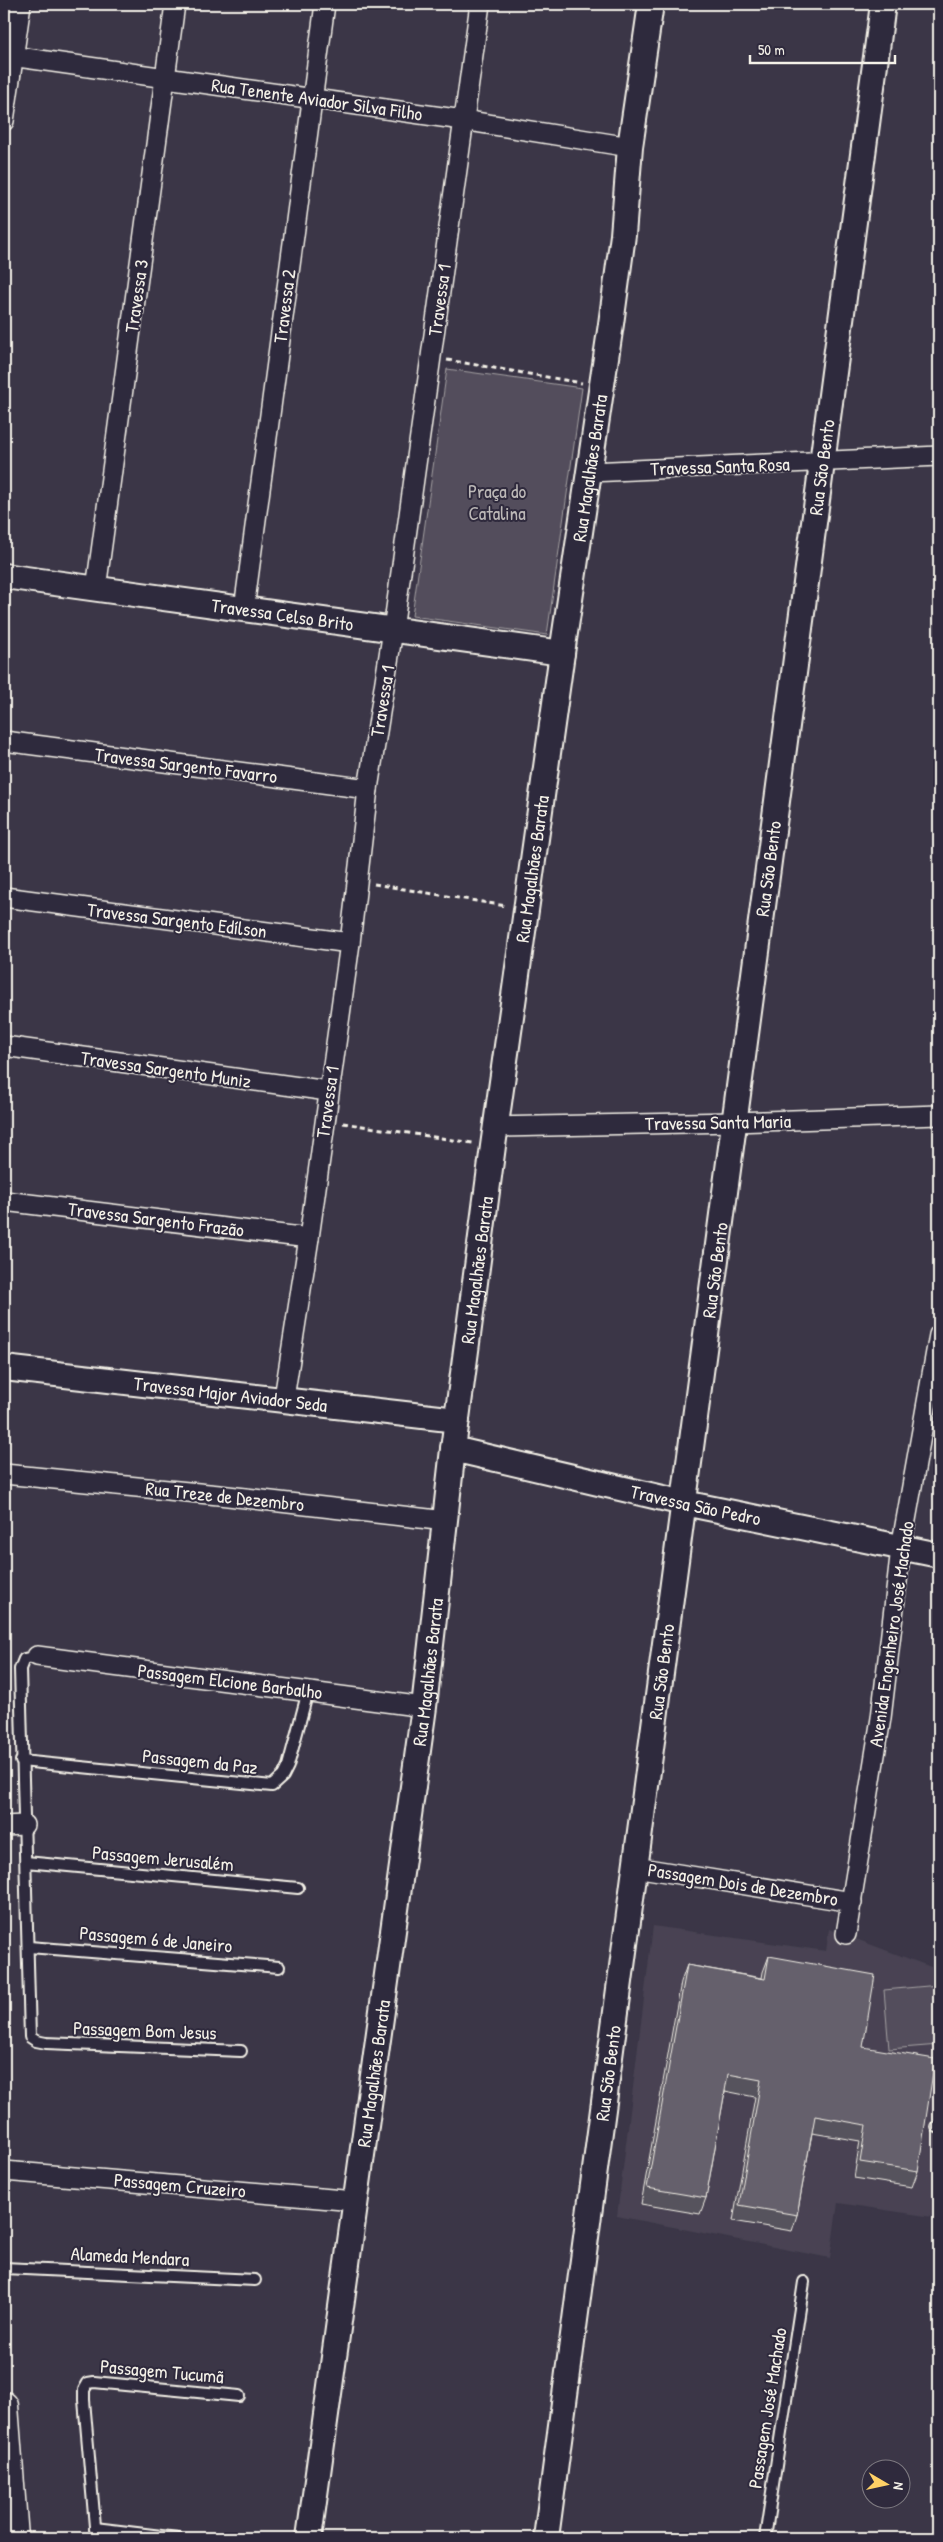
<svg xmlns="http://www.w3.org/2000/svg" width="943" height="2542" font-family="'Patrick Hand',sans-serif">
<rect width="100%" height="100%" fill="#3b3647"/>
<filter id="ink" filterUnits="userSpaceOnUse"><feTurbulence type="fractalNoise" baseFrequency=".02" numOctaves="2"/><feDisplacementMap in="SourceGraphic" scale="10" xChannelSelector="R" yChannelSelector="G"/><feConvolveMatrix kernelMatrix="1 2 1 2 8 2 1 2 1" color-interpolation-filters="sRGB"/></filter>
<g filter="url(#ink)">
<path fill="#484352" d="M 653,1926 L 826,1951 L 829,1929 L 939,1970 L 939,2218 L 838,2203 L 830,2258 L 617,2216 Z"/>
<g fill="#534e5c" stroke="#a4a0a2">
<path d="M 447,369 L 582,388 L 547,635 L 412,616 Z"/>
<path d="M 939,1985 L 939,2045 L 889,2049 L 884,1990 Z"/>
</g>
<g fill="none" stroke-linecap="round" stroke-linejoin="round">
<defs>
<g id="service">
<path d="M 37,1656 L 24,1659 L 20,1669 L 30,2037 L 36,2041 L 46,2043 L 241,2051"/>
<path d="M 21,1761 L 272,1786 L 283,1776 L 288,1766 L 308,1691"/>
<path d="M 26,1862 L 298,1888"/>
<path d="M 29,1947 L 279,1967"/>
<path d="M 937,2127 L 939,2127"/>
<path d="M 4,2268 L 255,2280"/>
<path d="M 95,2528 L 178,2538"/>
<path d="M 96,2538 L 84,2400 L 84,2390 L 88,2383 L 94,2382 L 239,2396"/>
<path d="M 765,2538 L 804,2282"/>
</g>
<g id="minor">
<path d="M 4,55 L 463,120 L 630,147"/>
<path d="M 4,121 L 21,4"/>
<path d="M 590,472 L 939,456"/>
<path d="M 96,589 L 175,4"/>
<path d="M 244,609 L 325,4"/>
<path d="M 4,741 L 368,789"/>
<path d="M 4,897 L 350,943"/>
<path d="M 4,1046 L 328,1091"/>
<path d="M 496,1127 L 734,1122 L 939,1115"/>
<path d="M 4,1201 L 309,1238"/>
<path d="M 284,1398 L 309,1238 L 350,943 L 368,789 L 393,630 L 480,4"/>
<path d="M 4,1474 L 219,1495 L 446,1521"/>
<path d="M 37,1656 L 424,1707"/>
<path d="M 4,1826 L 24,1825"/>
<path d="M 635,1867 L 852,1902"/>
<path d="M 846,1934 L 881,1718 L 901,1548 L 939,1335"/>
<path d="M 4,2171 L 355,2201"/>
</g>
<g id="tertiary">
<path id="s1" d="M 4,576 L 562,653"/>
<path id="s2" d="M 4,1368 L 457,1420"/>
<path id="s3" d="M 453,1449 L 684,1503 L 939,1555"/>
<path id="s4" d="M 309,2538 L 424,1707 L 453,1449 L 493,1146 L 562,653 L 611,324 L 623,235 L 630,147 L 651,4"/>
<path id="s5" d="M 546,2538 L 883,4"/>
</g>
<path id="primary" d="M 4,2406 L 14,2538"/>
</defs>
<use href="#service" stroke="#f4f1e8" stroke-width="14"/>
<use href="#minor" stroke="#f4f1e8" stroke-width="22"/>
<use href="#tertiary" stroke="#f4f1e8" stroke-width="28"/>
<use href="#primary" stroke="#f4f1e8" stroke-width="31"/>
<g stroke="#f4f1e8" stroke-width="3" stroke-dasharray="5 4" stroke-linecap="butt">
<path d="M 447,360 L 582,383"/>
<path d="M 374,884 L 506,906"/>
<path d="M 343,1123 L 473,1143"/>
</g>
<use href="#service" stroke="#2f2a3d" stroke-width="10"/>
<use href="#minor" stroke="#2f2a3d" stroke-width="19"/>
<use href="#tertiary" stroke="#2f2a3d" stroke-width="24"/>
<use href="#primary" stroke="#2f2a3d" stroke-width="28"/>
</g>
<path fill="#57535d" stroke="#f4f1e8" d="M 769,1956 L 863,2047 L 918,2171 L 912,2187 L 854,2178 L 860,2141 L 812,2133 L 797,2215 L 792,2231 L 733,2221 L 755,2097 L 725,2091 L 706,2198 L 700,2214 L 641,2204 L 681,1982 L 687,1965 L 762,1978 L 763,1972 Z"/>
<path fill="#65616c" stroke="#f4f1e8" d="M 769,1956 L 875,1975 L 863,2047 L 935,2059 L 918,2171 L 860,2162 L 866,2125 L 815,2116 L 797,2215 L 739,2205 L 761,2080 L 728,2074 L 706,2198 L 647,2188 L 687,1965 L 765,1979 Z"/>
</g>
<g text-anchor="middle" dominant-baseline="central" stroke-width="4" stroke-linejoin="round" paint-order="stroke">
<g font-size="19" fill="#f4f1e8" stroke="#2f2a3d">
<text transform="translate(317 99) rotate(8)">Rua Tenente Aviador Silva Filho</text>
<text transform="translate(136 296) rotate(-82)">Travessa 3</text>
<text transform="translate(439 300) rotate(-82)">Travessa 1</text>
<text transform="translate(284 306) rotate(-83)">Travessa 2</text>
<text transform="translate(720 466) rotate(-2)">Travessa Santa Rosa</text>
<text stroke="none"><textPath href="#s4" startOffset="2089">Rua Magalhães Barata</textPath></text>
<text stroke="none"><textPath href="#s5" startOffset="2089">Rua São Bento</textPath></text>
<text stroke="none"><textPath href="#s1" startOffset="281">Travessa Celso Brito</textPath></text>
<text transform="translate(382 701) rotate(-81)">Travessa 1</text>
<text transform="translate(186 765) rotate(7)">Travessa Sargento Favarro</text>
<text stroke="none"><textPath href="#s4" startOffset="1684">Rua Magalhães Barata</textPath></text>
<text stroke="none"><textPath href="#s5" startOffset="1684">Rua São Bento</textPath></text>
<text transform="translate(177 920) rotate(7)">Travessa Sargento Edílson</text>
<text transform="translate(166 1069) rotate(8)">Travessa Sargento Muniz</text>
<text transform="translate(327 1102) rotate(-82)">Travessa 1</text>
<text transform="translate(718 1122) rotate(-1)">Travessa Santa Maria</text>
<text transform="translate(156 1219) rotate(7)">Travessa Sargento Frazão</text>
<text stroke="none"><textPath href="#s4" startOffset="1279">Rua Magalhães Barata</textPath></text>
<text stroke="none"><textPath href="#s5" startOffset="1279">Rua São Bento</textPath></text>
<text stroke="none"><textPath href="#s2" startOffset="228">Travessa Major Aviador Seda</textPath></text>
<text transform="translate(225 1496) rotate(6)">Rua Treze de Dezembro</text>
<text stroke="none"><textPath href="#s3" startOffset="249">Travessa São Pedro</textPath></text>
<text transform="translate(891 1634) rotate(-82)">Avenida Engenheiro José Machado</text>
<text stroke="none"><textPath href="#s4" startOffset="874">Rua Magalhães Barata</textPath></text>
<text stroke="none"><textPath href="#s5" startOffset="874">Rua São Bento</textPath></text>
<text transform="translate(230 1681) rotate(7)">Passagem Elcione Barbalho</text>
<text transform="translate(200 1761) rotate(6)">Passagem da Paz</text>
<text transform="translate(163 1858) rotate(5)">Passagem Jerusalém</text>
<text transform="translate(743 1884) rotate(9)">Passagem Dois de Dezembro</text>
<text transform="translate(156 1939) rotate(5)">Passagem 6 de Janeiro</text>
<text transform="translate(145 2030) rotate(2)">Passagem Bom Jesus</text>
<text stroke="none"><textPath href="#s4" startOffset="469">Rua Magalhães Barata</textPath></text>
<text stroke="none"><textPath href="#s5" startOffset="469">Rua São Bento</textPath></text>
<text transform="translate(180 2185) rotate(5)">Passagem Cruzeiro</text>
<text transform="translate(130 2256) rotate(3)">Alameda Mendara</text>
<text transform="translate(162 2371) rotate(5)">Passagem Tucumã</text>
<text transform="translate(767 2408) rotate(-81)">Passagem José Machado</text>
</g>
<g font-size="19" fill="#bcb8b7" stroke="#2f2a3d">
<text x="497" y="491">Praça do<tspan x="497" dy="22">Catalina</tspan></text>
</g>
</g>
<rect width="943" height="2542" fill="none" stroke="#2f2a3d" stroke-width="20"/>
<rect x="10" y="10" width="923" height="2522" fill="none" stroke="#f4f1e8" stroke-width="2" filter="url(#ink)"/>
<g transform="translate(886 2484) rotate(99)"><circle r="24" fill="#2f2a3d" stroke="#7e7a81"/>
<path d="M0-4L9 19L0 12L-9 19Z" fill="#ffd166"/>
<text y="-8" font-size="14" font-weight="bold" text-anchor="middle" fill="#f4f1e8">N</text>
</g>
<path d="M750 55v8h145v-8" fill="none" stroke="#f4f1e8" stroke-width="2.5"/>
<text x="758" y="55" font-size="15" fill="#f4f1e8" stroke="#2f2a3d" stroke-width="4" paint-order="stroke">50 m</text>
</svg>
